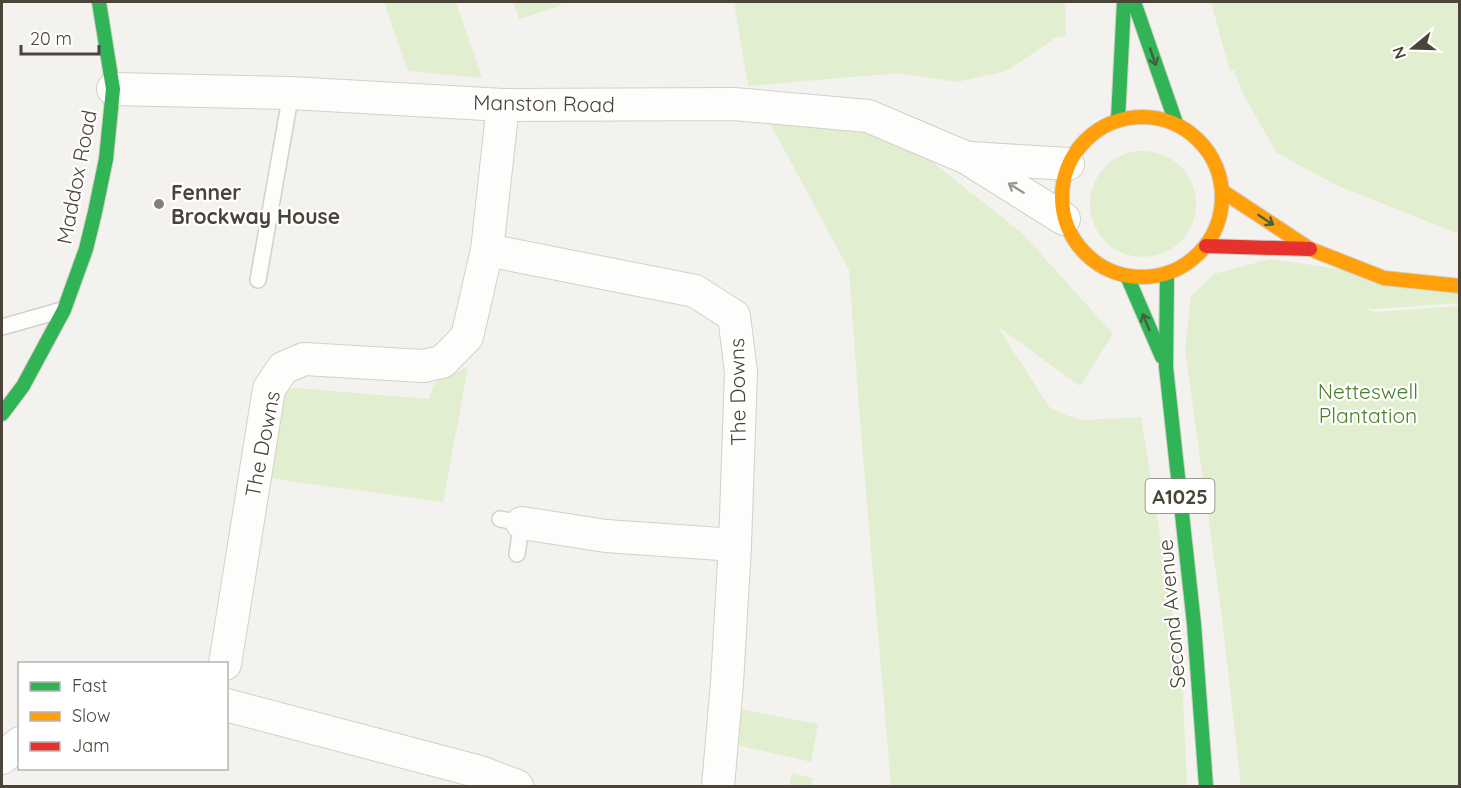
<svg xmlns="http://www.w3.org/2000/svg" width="1461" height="788" font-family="Quicksand,sans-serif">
<rect width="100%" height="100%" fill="#f4f2ee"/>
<g fill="#e1eecf">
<path d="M 384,2 L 456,2 L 482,78 L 408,71 Z"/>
<path d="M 513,2 L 560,2 L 561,6 L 519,19 Z"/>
<path d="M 734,2 L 1065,2 L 1066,36 L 1053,38 L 1053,40 L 1006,71 L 957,82 L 900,73 L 748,86 Z"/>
<path d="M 1211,2 L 1459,2 L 1459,234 L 1336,185 L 1277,153 L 1243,94 L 1234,70 L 1230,71 Z"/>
<path d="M 763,110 L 858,122 L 925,156 L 1023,234 L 1113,334 L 1080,386 L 997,326 L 1050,408 L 1068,416 L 1084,420 L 1141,417 L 1182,674 L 1187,786 L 891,786 L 859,408 L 849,270 Z"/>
<circle cx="1143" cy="204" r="53"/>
<path d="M 1270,259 L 1459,286 L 1459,303 L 1376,309 L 1362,308 L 1375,312 L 1459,306 L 1459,786 L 1241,786 L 1222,617 L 1185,349 L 1191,296 L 1214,274 Z"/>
<path d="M 468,367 L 443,502 L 267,478 L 280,390 L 295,388 L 429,399 L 434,383 Z"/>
<path d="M 739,709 L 818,724 L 811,762 L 737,745 Z"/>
<path d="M 792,773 L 813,778 L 811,786 L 789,786 Z"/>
</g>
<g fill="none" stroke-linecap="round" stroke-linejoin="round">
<defs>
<g id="lane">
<path d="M 258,280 L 291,93"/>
<path d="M 2,327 L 62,310"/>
<path d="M 500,519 L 522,523 L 517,554"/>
</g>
<g id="street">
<path d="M 113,89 L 291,93 L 503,105 L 734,104 L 868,116 L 967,158 L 1064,219"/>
<path d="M 971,158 L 1068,164"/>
<path d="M 487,250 L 695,291 L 734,316 L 741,372 L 735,545 L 727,683 L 718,786"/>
<path d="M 522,523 L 606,536 L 735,545"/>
<path d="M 225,664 L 269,389 L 283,368 L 304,359 L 423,366 L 442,362 L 467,337 L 487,250 L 503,105"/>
<path d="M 226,705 L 480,772 L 517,786"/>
<path d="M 2,758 L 20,743"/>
</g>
<g id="fast">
<path d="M 1134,2 L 1176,123"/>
<path d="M 1118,119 L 1124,2"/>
<path d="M 1167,274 L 1166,367 L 1194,624 L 1206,786"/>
<path d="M 1127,276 L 1162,357"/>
<path d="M 2,414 L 23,386 L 64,310 L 86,249 L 95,212 L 106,159 L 113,89 L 99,2"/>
</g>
<g id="slow">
<circle cx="1142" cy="197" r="80"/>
<path d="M 1222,191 L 1310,249 L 1384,278 L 1460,286"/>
</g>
<path id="jam" d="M 1206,246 L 1310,249"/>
</defs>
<use href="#lane" stroke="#d2d0cb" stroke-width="18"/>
<use href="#street" stroke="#d2d0cb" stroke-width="34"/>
<use href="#fast" stroke="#d3cfc5" stroke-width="16"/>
<use href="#slow" stroke="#d3cfc5" stroke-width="16"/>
<use href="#jam" stroke="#d3cfc5" stroke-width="16"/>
<use href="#lane" stroke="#fdfdfc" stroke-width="15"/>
<use href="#street" stroke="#fdfdfc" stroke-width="32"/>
<use href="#fast" stroke="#30b455" stroke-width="14"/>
<use href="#slow" stroke="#ff9f0a" stroke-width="14"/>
<use href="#jam" stroke="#e5322d" stroke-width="14"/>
</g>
<defs><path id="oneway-shaft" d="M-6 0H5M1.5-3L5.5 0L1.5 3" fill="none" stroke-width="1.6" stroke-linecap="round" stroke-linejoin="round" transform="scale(1.5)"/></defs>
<g stroke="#446040">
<use href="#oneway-shaft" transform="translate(1153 57) rotate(71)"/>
<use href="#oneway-shaft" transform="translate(1266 220) rotate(33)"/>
<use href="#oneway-shaft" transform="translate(1146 322) rotate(-113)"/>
</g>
<use stroke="#9b9791" href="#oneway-shaft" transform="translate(1016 188) rotate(-148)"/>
<circle fill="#868178" stroke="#fff" stroke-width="2" cx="159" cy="204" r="6"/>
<g text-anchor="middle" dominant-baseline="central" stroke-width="4.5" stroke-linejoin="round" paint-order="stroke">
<rect fill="#fff" stroke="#817c74" stroke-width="1.5" x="1145.5" y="479" width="69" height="34" rx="4.5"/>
<g font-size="20" font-weight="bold" fill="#4b4439">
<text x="1180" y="496">A1025</text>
</g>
<g font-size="21" fill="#4b4439" stroke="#fff">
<text transform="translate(544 103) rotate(1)">Manston Road</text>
<text transform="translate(76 177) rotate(-79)">Maddox Road</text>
<text transform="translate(737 392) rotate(-91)">The Downs</text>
<text transform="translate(262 444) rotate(-79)">The Downs</text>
<text transform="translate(1171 614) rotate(-95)">Second Avenue</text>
</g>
<g font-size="21" font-weight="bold" fill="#4b4439" stroke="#fff" text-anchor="start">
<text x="171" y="192">Fenner<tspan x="171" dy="24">Brockway House</tspan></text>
</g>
<g font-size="21" fill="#4a7f2a" stroke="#fff">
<text x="1368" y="391">Netteswell<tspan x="1368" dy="24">Plantation</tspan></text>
</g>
</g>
<rect width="1461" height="788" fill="none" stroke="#4b4439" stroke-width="6"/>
<rect x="18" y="662" width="210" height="108" fill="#ffffff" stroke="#b7b4b0" stroke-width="1.5"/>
<rect x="30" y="682" width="30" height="9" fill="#30b455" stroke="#b7b4b0" stroke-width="1.5"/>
<text x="72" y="692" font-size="18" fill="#4b4439">Fast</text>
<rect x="30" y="712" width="30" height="9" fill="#ff9f0a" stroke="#b7b4b0" stroke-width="1.5"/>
<text x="72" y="722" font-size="18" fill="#4b4439">Slow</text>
<rect x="30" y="742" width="30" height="9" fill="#e5322d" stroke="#b7b4b0" stroke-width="1.5"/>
<text x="72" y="752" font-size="18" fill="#4b4439">Jam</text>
<g transform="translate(1413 48) rotate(251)" stroke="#ffffff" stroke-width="4.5" paint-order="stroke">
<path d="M0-4.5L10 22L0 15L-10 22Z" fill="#4b4439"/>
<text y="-9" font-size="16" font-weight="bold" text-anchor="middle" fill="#4b4439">N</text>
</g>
<path d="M21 45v9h78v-9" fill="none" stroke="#4b4439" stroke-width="3"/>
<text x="30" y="45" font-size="18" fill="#4b4439" stroke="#ffffff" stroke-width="4.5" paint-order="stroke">20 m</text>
</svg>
